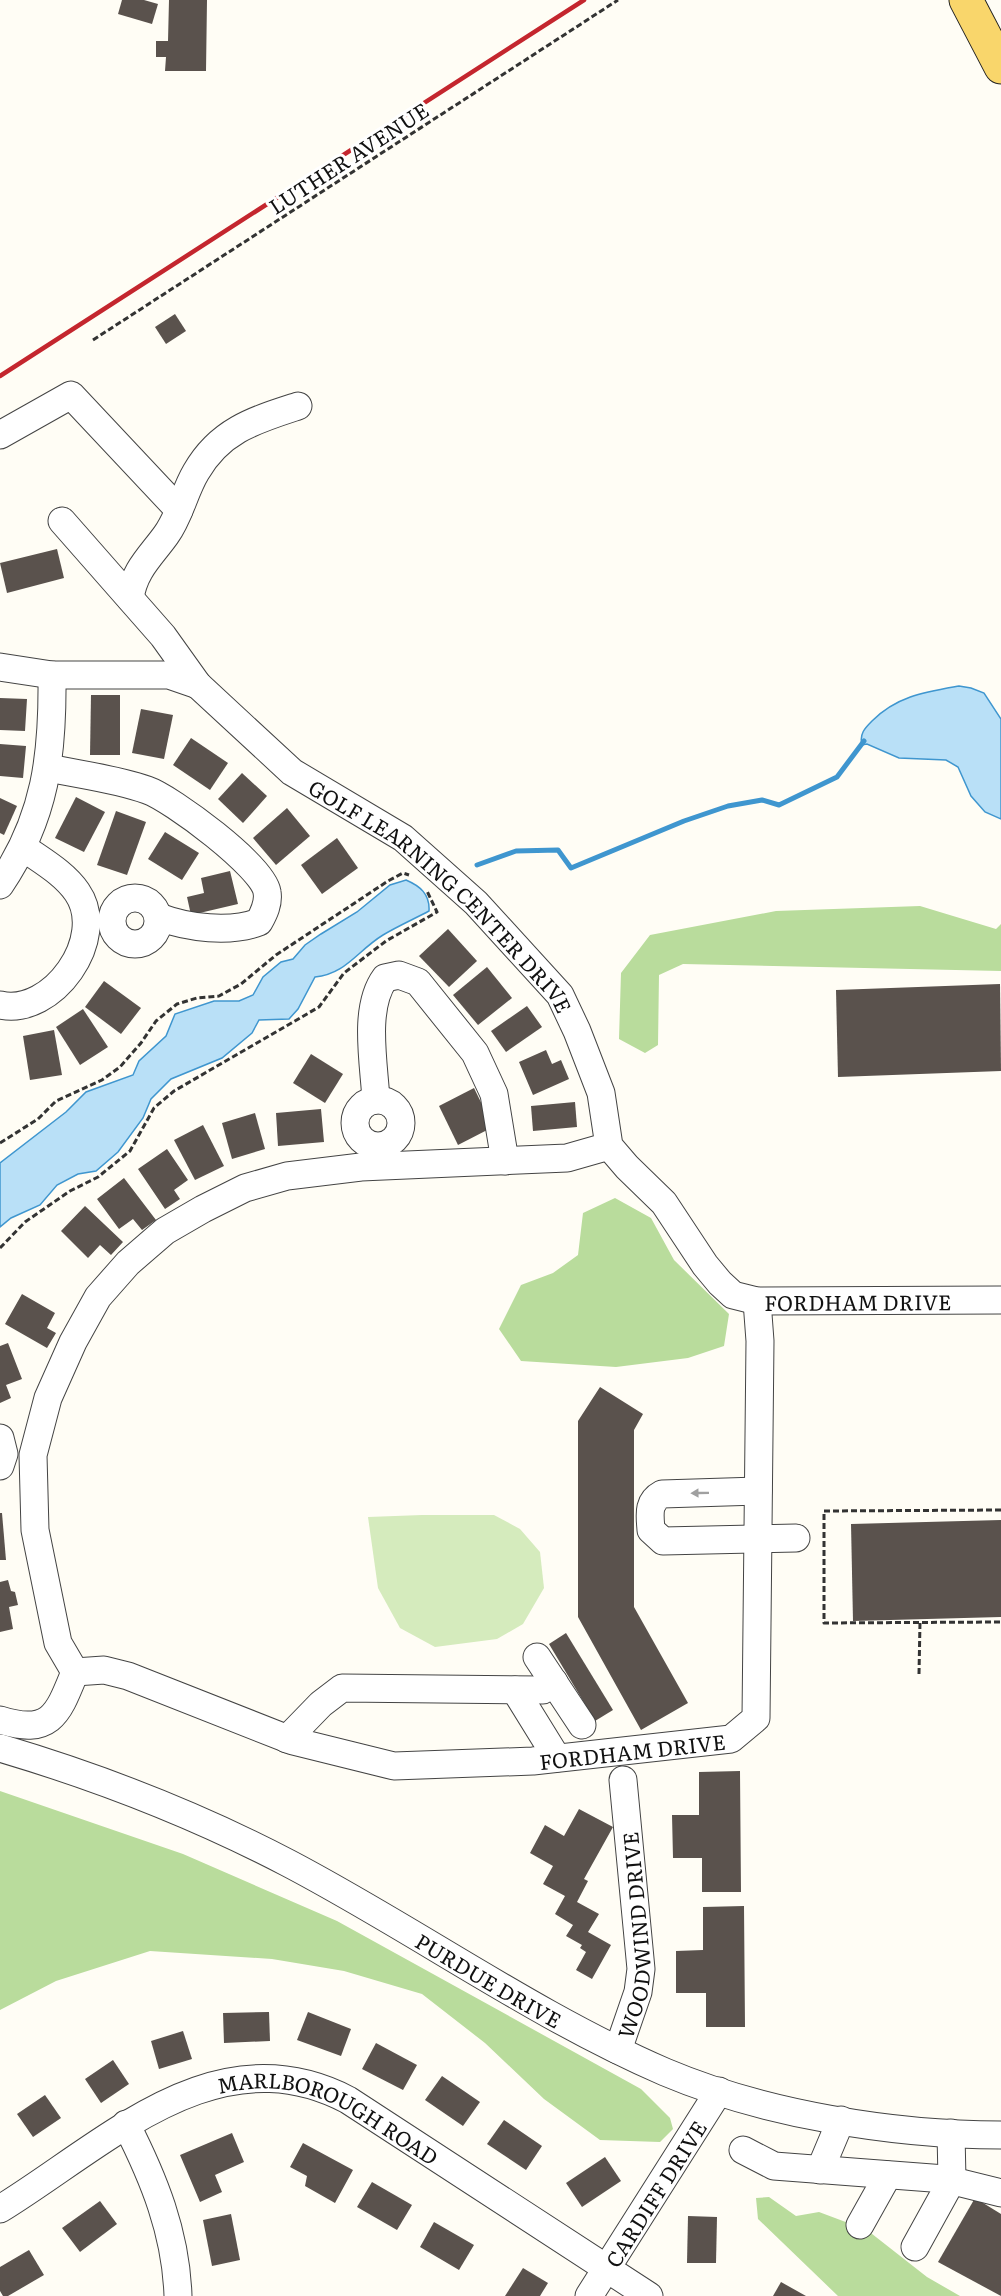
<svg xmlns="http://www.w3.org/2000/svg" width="1001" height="2296" font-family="Literata,serif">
<rect width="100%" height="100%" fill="#fffdf5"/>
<path fill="#d5ebbd" d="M 422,1515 L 494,1515 L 520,1529 L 540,1552 L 544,1588 L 523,1624 L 497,1639 L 435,1647 L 400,1628 L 378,1588 L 368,1517 Z"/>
<g fill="#b9dc9c">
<path d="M 920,906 L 996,929 L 1001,924 L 1001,971 L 683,964 L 659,975 L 658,1045 L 645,1053 L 619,1039 L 621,973 L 650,935 L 776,911 Z"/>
<path d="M 615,1198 L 651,1218 L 674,1260 L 729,1314 L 724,1346 L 688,1358 L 616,1367 L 521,1361 L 499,1329 L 521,1285 L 553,1273 L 578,1255 L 583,1213 Z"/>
<path d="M 0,1791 L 183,1854 L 337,1921 L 641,2089 L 670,2118 L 673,2129 L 660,2142 L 600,2140 L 544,2099 L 485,2043 L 422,1994 L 344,1971 L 272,1959 L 150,1951 L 56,1981 L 0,2010 Z"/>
<path d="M 769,2197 L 796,2216 L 819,2212 L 867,2230 L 927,2277 L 960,2296 L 838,2296 L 758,2219 L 756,2198 Z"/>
</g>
<g fill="#b9e0f7" stroke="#3f96cf" stroke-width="1.5">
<path d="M 959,686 L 971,688 L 984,693 L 1001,719 L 1001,819 L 985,812 L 971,796 L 958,767 L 946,760 L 899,758 L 867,744 L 862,745 C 859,734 865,728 872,721 C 897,696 925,692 959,686 Z"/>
<path d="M 406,880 C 420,886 430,894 429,911 C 414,919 398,926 383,935 C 357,951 346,974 315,977 L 298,1009 L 289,1019 L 259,1020 L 252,1033 L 222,1058 L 171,1079 L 151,1099 L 143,1118 L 118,1152 L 96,1171 L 78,1174 L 57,1185 L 40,1205 L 11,1218 L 0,1227 L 0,1163 L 66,1112 L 86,1092 L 133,1075 L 139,1061 L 166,1036 L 175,1014 L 214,1001 L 239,1001 L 253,995 L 263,977 L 281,962 L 293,959 L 305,945 L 321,934 L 357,912 L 390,885 Z"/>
</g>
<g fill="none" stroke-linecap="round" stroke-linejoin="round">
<path stroke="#3f96cf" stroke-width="5" d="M 477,865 L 516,851 L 558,850 L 571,868 L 684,821 L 728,806 L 762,800 L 779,805 L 837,777 L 864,741"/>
</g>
<g fill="#5a524d">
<path d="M 122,0 L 144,0 L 158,4 L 152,24 L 118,14 Z"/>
<path d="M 169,0 L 207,0 L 206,71 L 165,71 L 166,57 L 156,57 L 156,41 L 168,41 Z"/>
<path d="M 175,314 L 186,331 L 166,344 L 155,327 Z"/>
<path d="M 57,549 L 64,578 L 7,593 L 0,563 Z"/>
<path d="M 91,695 L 120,695 L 120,755 L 90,755 Z"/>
<path d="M 0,698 L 27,699 L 25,731 L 0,730 Z"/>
<path d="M 141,709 L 173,715 L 164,759 L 132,753 Z"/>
<path d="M 191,738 L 228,763 L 210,790 L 173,765 Z"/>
<path d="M 0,744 L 26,746 L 23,778 L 0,776 Z"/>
<path d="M 242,773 L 267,796 L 243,823 L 218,799 Z"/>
<path d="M 76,797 L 105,812 L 84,852 L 55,838 Z"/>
<path d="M 0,798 L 17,806 L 4,835 L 0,833 Z"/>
<path d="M 287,808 L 310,836 L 276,865 L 253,838 Z"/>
<path d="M 116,811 L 146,822 L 127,875 L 97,865 Z"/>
<path d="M 165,832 L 199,853 L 182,880 L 148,859 Z"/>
<path d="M 337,838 L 358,868 L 322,894 L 301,865 Z"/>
<path d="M 230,871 L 238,904 L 191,915 L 187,897 L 204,893 L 201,878 Z"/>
<path d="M 448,929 L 477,961 L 449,987 L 419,956 Z"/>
<path d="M 487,967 L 512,998 L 478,1025 L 453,995 Z"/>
<path d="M 104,981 L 141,1008 L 121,1034 L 85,1007 Z"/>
<path d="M 1000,984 L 1001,1071 L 838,1077 L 836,990 Z"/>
<path d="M 527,1006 L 542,1027 L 506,1052 L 491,1031 Z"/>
<path d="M 83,1009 L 108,1047 L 80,1065 L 56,1027 Z"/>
<path d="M 54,1030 L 62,1075 L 30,1080 L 23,1036 Z"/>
<path d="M 546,1050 L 552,1064 L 561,1060 L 569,1079 L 533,1095 L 519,1062 Z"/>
<path d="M 311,1054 L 343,1074 L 325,1103 L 293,1083 Z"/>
<path d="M 474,1088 L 493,1127 L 458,1145 L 439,1106 Z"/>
<path d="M 575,1102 L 577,1127 L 533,1131 L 531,1106 Z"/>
<path d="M 321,1109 L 324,1142 L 278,1146 L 276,1113 Z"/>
<path d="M 255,1113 L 265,1149 L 232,1159 L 222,1123 Z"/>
<path d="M 203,1125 L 224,1166 L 195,1180 L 174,1140 Z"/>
<path d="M 167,1149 L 188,1180 L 174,1190 L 180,1199 L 165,1209 L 138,1169 Z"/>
<path d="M 124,1178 L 156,1220 L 142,1230 L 133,1219 L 119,1229 L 97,1199 Z"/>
<path d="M 85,1206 L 123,1242 L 111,1255 L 100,1245 L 88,1258 L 61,1231 Z"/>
<path d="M 22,1294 L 55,1313 L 47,1328 L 56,1333 L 47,1348 L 5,1324 Z"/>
<path d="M 8,1343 L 22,1379 L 6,1385 L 11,1398 L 0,1403 L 0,1346 Z"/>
<path d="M 600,1387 L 643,1414 L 634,1430 L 634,1607 L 688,1703 L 641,1730 L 578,1617 L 578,1421 Z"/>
<path d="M 0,1513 L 2,1513 L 6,1560 L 0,1560 Z"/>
<path d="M 1001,1520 L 1001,1617 L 853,1621 L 851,1524 Z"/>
<path d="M 8,1580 L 11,1591 L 15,1592 L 18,1605 L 9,1607 L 13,1629 L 0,1632 L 0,1582 Z"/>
<path d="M 566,1633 L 613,1710 L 595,1721 L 549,1644 Z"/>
<path d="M 740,1771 L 741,1892 L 702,1892 L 702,1858 L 673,1858 L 672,1815 L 699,1815 L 699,1772 Z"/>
<path d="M 579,1809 L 613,1827 L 584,1879 L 588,1881 L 577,1902 L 599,1914 L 588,1932 L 611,1945 L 592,1979 L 576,1970 L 586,1952 L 580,1948 L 582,1945 L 566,1936 L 573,1925 L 555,1914 L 565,1896 L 543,1884 L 553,1866 L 530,1853 L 545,1825 L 564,1836 Z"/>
<path d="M 744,1906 L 745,2027 L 706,2027 L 706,1993 L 676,1993 L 676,1951 L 703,1950 L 703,1907 Z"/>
<path d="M 269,2012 L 270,2041 L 224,2043 L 223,2013 Z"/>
<path d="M 308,2012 L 351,2029 L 341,2056 L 297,2040 Z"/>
<path d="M 183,2031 L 192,2059 L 159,2069 L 151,2041 Z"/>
<path d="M 376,2043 L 417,2065 L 403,2090 L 362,2069 Z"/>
<path d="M 113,2060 L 129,2084 L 101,2103 L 85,2079 Z"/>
<path d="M 442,2076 L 480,2102 L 463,2126 L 425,2100 Z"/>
<path d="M 45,2095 L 61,2118 L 33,2137 L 17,2114 Z"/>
<path d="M 504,2120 L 542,2146 L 526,2170 L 487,2144 Z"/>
<path d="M 232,2133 L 244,2162 L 215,2175 L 222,2192 L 200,2202 L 180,2155 Z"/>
<path d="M 303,2143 L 353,2170 L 335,2203 L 305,2186 L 307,2176 L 290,2167 Z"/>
<path d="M 605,2157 L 621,2181 L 582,2207 L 566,2183 Z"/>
<path d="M 372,2182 L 412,2205 L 397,2230 L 357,2207 Z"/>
<path d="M 975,2198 L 1001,2214 L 1001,2296 L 938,2262 Z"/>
<path d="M 100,2201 L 117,2224 L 80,2252 L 62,2228 Z"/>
<path d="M 231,2214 L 240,2260 L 212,2266 L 203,2220 Z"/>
<path d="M 688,2216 L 717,2217 L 716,2263 L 687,2263 Z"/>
<path d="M 434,2222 L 474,2245 L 459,2270 L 420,2247 Z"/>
<path d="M 29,2250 L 44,2275 L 8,2296 L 3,2296 L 0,2291 L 0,2267 Z"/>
<path d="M 523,2268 L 548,2283 L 540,2296 L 505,2296 Z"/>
<path d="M 781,2282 L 806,2296 L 773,2296 Z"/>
</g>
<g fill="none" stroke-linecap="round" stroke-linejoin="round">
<defs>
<g id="minor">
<path d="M 0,435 L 71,395 L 179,510"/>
<path id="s1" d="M 62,521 L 163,636 L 198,685 L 292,772 L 403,838 L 476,903 L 560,995 L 577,1031 L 601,1093 L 609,1146 L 627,1167 L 664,1203 L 705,1265 L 720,1283 L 733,1295 L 757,1301 L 1001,1300"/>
<path d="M 130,598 C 134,570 151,556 166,535 C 180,516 184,492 196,472 C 220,430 255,420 298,406"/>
<path d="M 0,667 L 52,675 L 169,675 L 198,685"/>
<path d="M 49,768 C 82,775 116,779 147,790 C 171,798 264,867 267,892 C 269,903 264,913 259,922 C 230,933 188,928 159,917"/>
<path d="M 0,885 C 46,817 53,755 52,675"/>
<circle cx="135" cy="921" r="23"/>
<path d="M 0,1005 C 52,1017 109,938 77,892 C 64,873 42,861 24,848"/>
<circle cx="378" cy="1123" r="23"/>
<path d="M 376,1100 C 374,1063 363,1008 385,978 L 399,975 L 418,982 L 475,1053 L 494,1094 L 505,1161"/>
<path d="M 0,1438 L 4,1454 L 0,1466"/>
<path d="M 758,1491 L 662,1494 C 647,1502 650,1515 651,1530 L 663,1541 L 796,1538"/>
<path d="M 537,1657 L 582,1725"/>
<path id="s2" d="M 75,1672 L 104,1670 L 128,1676 L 293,1741 L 394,1766 L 533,1761 L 731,1739 L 756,1718 L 760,1341 L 757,1301"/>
<path d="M 75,1672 L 58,1643 L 35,1530 L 33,1455 L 48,1398 L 73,1342 L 98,1297 L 128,1263 L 165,1231 L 203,1209 L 245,1188 L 287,1176 L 361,1167 L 567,1158 L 609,1146"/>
<path d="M 515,1690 L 557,1758"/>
<path d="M 0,1720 C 51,1736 58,1714 75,1672"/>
<path d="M 287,1739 L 321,1704 L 342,1688 L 543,1690 L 554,1682"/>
<path id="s3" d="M 0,1748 C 98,1777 198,1816 288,1863 C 414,1929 535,2016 665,2072 C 764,2114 894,2135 1001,2135"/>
<path id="s4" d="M 618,2050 L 638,1992 L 641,1969 L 623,1780"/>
<path d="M 126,2124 C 154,2179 176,2233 178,2296"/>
<path d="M 743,2150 L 774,2166 L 945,2179 L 1001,2193"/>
<path d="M 820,2170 L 841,2120"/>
<path id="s5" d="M 0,2209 C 106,2144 216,2031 348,2100 L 649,2296"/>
<path d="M 860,2225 L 888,2175"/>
<path d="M 915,2247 L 952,2180 L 951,2133"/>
<path id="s6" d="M 589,2296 L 719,2091"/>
</g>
<path id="major" d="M 966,0 L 1001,67"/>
</defs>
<use href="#minor" stroke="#444" stroke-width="29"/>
<use href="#major" stroke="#222" stroke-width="35"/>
<g stroke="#333" stroke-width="3" stroke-dasharray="6 3" stroke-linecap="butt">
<path d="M 93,340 L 618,0"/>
<path d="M 0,1143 L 38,1119 L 56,1101 L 102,1080 L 120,1067 L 141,1043 L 156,1021 L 177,1004 L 197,998 L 219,996 L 241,984 L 276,955 L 388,881 L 403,873 L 409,875"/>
<path d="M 0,1248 L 25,1222 L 70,1191 L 98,1177 L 130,1151 L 154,1108 L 174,1091 L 319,1007 L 344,973 L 386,941 L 437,912 L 427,891"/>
<path d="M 1001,1510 L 824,1511 L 824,1623 L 1001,1622"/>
<path d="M 919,1674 L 920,1622"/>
</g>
<use href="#minor" stroke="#fff" stroke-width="27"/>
<use href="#major" stroke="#f9d66b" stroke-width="33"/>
<path stroke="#c4262e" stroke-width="4.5" d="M 0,376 L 584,0"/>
</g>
<defs><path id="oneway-solid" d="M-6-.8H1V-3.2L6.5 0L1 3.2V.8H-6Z" transform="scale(1.5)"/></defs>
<use fill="#a0a0a0" href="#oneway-solid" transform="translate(700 1493) rotate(179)"/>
<g text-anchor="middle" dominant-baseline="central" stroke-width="6" stroke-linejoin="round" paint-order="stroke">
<g font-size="21" fill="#111" stroke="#fff">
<text transform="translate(348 157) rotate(-33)">LUTHER AVENUE</text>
<text stroke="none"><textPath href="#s1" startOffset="537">GOLF LEARNING CENTER DRIVE</textPath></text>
<text stroke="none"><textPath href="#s1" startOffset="1173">FORDHAM DRIVE</textPath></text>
<text stroke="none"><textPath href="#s2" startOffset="574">FORDHAM DRIVE</textPath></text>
<text stroke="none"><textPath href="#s4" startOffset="118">WOODWIND DRIVE</textPath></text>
<text stroke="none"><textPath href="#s3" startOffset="543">PURDUE DRIVE</textPath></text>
<text stroke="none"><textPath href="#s5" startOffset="372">MARLBOROUGH ROAD</textPath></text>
<text stroke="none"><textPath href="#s6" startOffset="122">CARDIFF DRIVE</textPath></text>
</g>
</g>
</svg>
